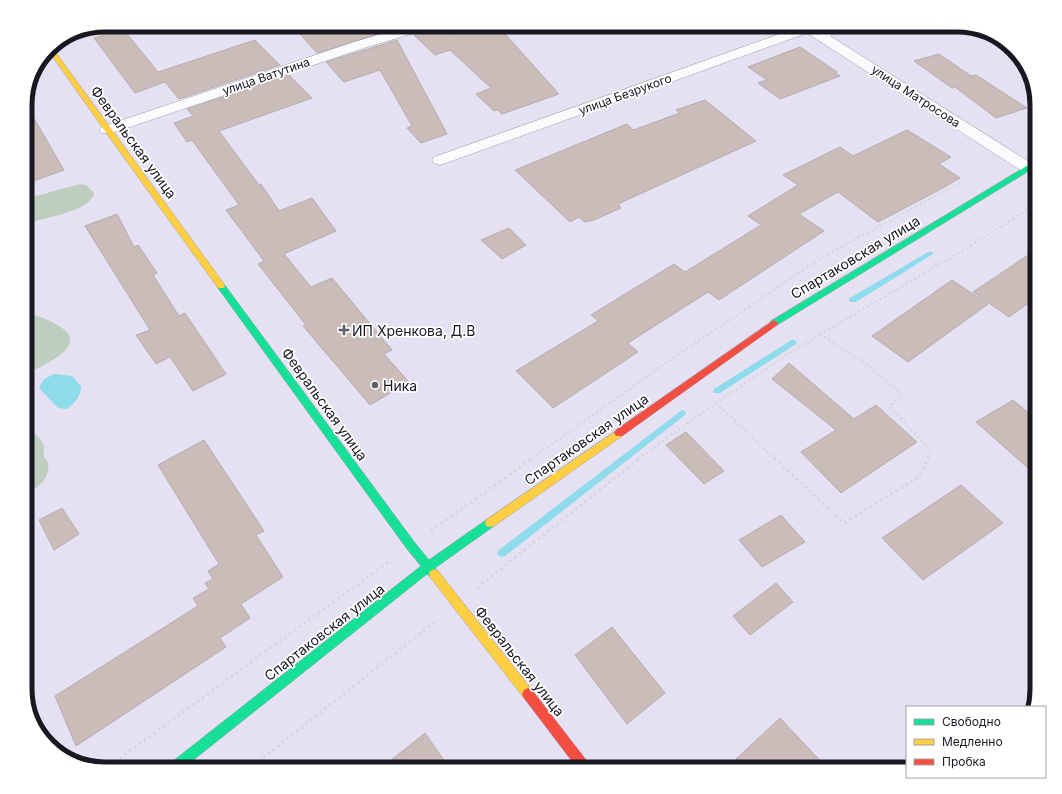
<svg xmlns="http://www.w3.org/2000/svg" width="1062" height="794" font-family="Inter,sans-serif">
<rect width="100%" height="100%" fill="#e6e1f2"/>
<g fill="#bdcec0">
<path d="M 80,184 L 86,185 L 94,193 C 91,212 42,218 25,224 L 25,199 Z"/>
<path d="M 25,314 C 42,316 48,319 62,328 C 90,348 38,367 25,375 Z"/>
<path d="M 25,427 C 32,431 42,438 44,447 C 44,450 43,454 44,456 C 45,459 48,461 48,464 C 51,478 37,489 25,494 Z"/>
</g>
<g fill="#8edbec">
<path d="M 895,25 L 921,25 L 922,28 L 919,31 L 907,31 Z"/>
<path d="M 54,374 L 72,376 L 81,386 C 81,396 75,403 67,409 L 58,408 L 40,389 L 39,387 L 44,379 Z"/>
</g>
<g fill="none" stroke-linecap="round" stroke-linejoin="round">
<g fill="#8edbec" fill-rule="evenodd">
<path d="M 928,252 L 932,252 L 933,254 L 856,302 L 850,302 L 849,300 L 850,298 Z"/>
<path d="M 793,339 L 797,342 L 796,344 L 720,393 L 714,393 L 713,391 L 714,389 Z"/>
<path d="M 682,410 L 685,411 L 686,413 L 685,415 L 505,556 L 502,557 L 499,556 L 497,553 L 499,550 Z"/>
</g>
</g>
<g fill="#cabcb9" stroke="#b4adb1">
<path d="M 326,25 L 389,25 L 391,30 L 317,53 L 299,33 Z"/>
<path d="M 434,25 L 450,25 L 451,35 L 481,25 L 497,25 L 559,94 L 502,114 L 497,110 L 494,111 L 476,94 L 491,88 L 450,50 L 435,55 L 414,35 L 431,29 Z"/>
<path d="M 123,29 L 158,72 L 255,40 L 280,65 L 179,99 L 165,82 L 135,93 L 94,38 Z"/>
<path d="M 397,40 L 437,115 L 447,134 L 421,143 L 407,128 L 412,126 L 380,70 L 344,82 L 326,62 Z"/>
<path d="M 800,47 L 837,72 L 835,73 L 840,76 L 780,99 L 758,83 L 767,80 L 748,67 Z"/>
<path d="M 939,54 L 971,76 L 976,75 L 1027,108 L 996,118 L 955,87 L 952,88 L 914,61 Z"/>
<path d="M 289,75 L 312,98 L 219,131 L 259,185 L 261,184 L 279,211 L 312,198 L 336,231 L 284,254 L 311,287 L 332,278 L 392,350 L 384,354 L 409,382 L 370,405 L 303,326 L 306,325 L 258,264 L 264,261 L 226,210 L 239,205 L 192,140 L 187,142 L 174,123 L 193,116 L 187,109 Z"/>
<path d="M 705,100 L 756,141 L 618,204 L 621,208 L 594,220 L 585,222 L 579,217 L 570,222 L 515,170 L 627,124 L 633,130 L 680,113 L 676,110 Z"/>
<path d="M 25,103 L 64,170 L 25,184 Z"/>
<path d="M 907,130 L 951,157 L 939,164 L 960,178 L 939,190 L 878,222 L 838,192 L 799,214 L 824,231 L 719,300 L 708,292 L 628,343 L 638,352 L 553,408 L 516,371 L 598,321 L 591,315 L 674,264 L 685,272 L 761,225 L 748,216 L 798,185 L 783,175 L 840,147 L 853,156 Z"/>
<path d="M 117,214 L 134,247 L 138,245 L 157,273 L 153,275 L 179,316 L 185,313 L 226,374 L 193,391 L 170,357 L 156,364 L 136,335 L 150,330 L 85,226 Z"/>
<path d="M 509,228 L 526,245 L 502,259 L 481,240 Z"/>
<path d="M 1037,249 L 1037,297 L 1009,317 L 973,292 Z"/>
<path d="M 952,280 L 988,304 L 908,362 L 872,336 Z"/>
<path d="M 789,363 L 854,419 L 876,405 L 917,442 L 841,493 L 801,452 L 836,430 L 772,379 Z"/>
<path d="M 1013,400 L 1037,420 L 1037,476 L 976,422 Z"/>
<path d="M 686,432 L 724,471 L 704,484 L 666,445 Z"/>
<path d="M 204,440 L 264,531 L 256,535 L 283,577 L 241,604 L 250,618 L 220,638 L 226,647 L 76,746 L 55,696 L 198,606 L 193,598 L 209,589 L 205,583 L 213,579 L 208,571 L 219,564 L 158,465 Z"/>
<path d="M 961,485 L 1003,523 L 923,580 L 882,538 Z"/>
<path d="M 62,508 L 79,534 L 54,550 L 39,520 Z"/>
<path d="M 781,515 L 805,542 L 762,567 L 739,540 Z"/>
<path d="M 776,583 L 793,602 L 750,635 L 733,616 Z"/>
<path d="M 612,627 L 665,693 L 627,724 L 575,655 Z"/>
<path d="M 780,718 L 828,769 L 745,769 L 736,759 Z"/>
<path d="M 425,733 L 450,769 L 380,769 Z"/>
</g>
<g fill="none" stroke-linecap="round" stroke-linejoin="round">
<defs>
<g id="street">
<path d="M 412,25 L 433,25 L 431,28 L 364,48 L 112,133 L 102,133 L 99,130 L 102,127 L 354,42 Z"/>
<path d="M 797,25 L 813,25 L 821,30 L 832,25 L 850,25 L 848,28 L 830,36 L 1034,165 L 1036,168 L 1034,171 L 1028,173 L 1022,171 L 807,33 L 446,163 L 440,165 L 434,163 L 432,160 L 434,157 L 799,27 Z"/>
</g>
<g id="fast">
<path d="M 1035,161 L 1037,161 L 1037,166 L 777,325 L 771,325 L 770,323 L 771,321 Z"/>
<path d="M 221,283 L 224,284 L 415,543 L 429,560 L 486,520 L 490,519 L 494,520 L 495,523 L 494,526 L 435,568 L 439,574 L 438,577 L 434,579 L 427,574 L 182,769 L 166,769 L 168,765 L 421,566 L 407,549 L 218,288 L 217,286 Z"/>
</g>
<g id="slow">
<path d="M 51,46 L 224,284 L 225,286 L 224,288 L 218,288 L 105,131 L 48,50 Z"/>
<path d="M 619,429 L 622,430 L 624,433 L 622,436 L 494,526 L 490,527 L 486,526 L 485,523 L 486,520 Z"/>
<path d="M 434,569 L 438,571 L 532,690 L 534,694 L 532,698 L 528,700 L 524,698 L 430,577 L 429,574 L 430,571 Z"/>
</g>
<g id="jam">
<path d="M 774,320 L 778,323 L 777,325 L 622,436 L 616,436 L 614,433 L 616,430 Z"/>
<path d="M 528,688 L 532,690 L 590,765 L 592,769 L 578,769 L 524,698 L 522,694 L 524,690 Z"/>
</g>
</defs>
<use href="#street" stroke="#9d9aa6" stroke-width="1"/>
<use href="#fast" stroke="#9d9aa6" stroke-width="1"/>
<use href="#slow" stroke="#9d9aa6" stroke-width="1"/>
<use href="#jam" stroke="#9d9aa6" stroke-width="1"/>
<path stroke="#d7d6da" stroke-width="2" stroke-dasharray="1.5 2" stroke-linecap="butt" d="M 928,200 L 971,177"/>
<g stroke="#d7d6da" stroke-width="2.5" stroke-dasharray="2 3" stroke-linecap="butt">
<path d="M 820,334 L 870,367 L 902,395 L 895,400 L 890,407 L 931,451 L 927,459"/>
<path d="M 716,403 L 775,459"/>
<path d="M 531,459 L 667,362 L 821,258 L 930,199"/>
<path d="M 638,459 L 713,405 L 797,348 L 969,247 L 1037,203"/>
</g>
<g stroke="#d7d6da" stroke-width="3" stroke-dasharray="2.5 3.5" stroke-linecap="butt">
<path d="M 774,458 L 844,523 L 920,476 L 928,458"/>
<path d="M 431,531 L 533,458"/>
<path d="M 477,588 L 640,458"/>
<path d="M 105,769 L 391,560"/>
<path d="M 249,769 L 437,620"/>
</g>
<use href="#street" fill="#fbfafd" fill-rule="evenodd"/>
<use href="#fast" fill="#16e098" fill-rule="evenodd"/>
<use href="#slow" fill="#ffcf43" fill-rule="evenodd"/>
<use href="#jam" fill="#f24e42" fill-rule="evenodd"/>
</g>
<g fill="#615e6a" stroke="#fff" stroke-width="1.5">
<path d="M342 324h4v4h4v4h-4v4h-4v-4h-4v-4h4z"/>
<circle cx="375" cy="385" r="4"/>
</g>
<g text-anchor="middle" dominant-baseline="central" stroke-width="3.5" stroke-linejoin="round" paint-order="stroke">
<g font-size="12" fill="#1a1721" stroke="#fff">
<text transform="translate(266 76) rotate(-19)">улица Ватутина</text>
<text transform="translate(625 94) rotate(-20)">улица Безрукого</text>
<text transform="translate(916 96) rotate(33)">улица Матросова</text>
</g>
<g font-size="14" fill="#1a1721" stroke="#fff">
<text transform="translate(134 142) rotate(54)">Февральская улица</text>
<text transform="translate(855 257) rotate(-31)">Спартаковская улица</text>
<text transform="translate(325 404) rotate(54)">Февральская улица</text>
<text transform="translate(586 439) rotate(-35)">Спартаковская улица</text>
<text transform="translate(324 632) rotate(-38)">Спартаковская улица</text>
<text transform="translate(520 661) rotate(52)">Февральская улица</text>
</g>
<g font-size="14" fill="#1a1721" stroke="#fff" text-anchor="start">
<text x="352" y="330">ИП Хренкова, Д.В</text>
<text x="383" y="385">Ника</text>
</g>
</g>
<path d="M0 0H1062V794H0ZM105 32H957A73 73 0 0 1 1030 105V689A73 73 0 0 1 957 762H105A73 73 0 0 1 32 689V105A73 73 0 0 1 105 32Z" fill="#fff" fill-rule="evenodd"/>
<path fill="none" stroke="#1a1721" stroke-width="5" d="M105 32H957A73 73 0 0 1 1030 105V689A73 73 0 0 1 957 762H105A73 73 0 0 1 32 689V105A73 73 0 0 1 105 32Z"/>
<rect x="906" y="706" width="140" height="72" fill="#ffffff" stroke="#a3a2a6"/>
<rect x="914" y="719" width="20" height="6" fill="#16e098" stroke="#a3a2a6"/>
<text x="942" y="726" font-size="12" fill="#1a1721">Свободно</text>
<rect x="914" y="739" width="20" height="6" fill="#ffcf43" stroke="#a3a2a6"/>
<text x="942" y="746" font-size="12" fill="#1a1721">Медленно</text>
<rect x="914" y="759" width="20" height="6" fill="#f24e42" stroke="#a3a2a6"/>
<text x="942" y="766" font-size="12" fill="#1a1721">Пробка</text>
</svg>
